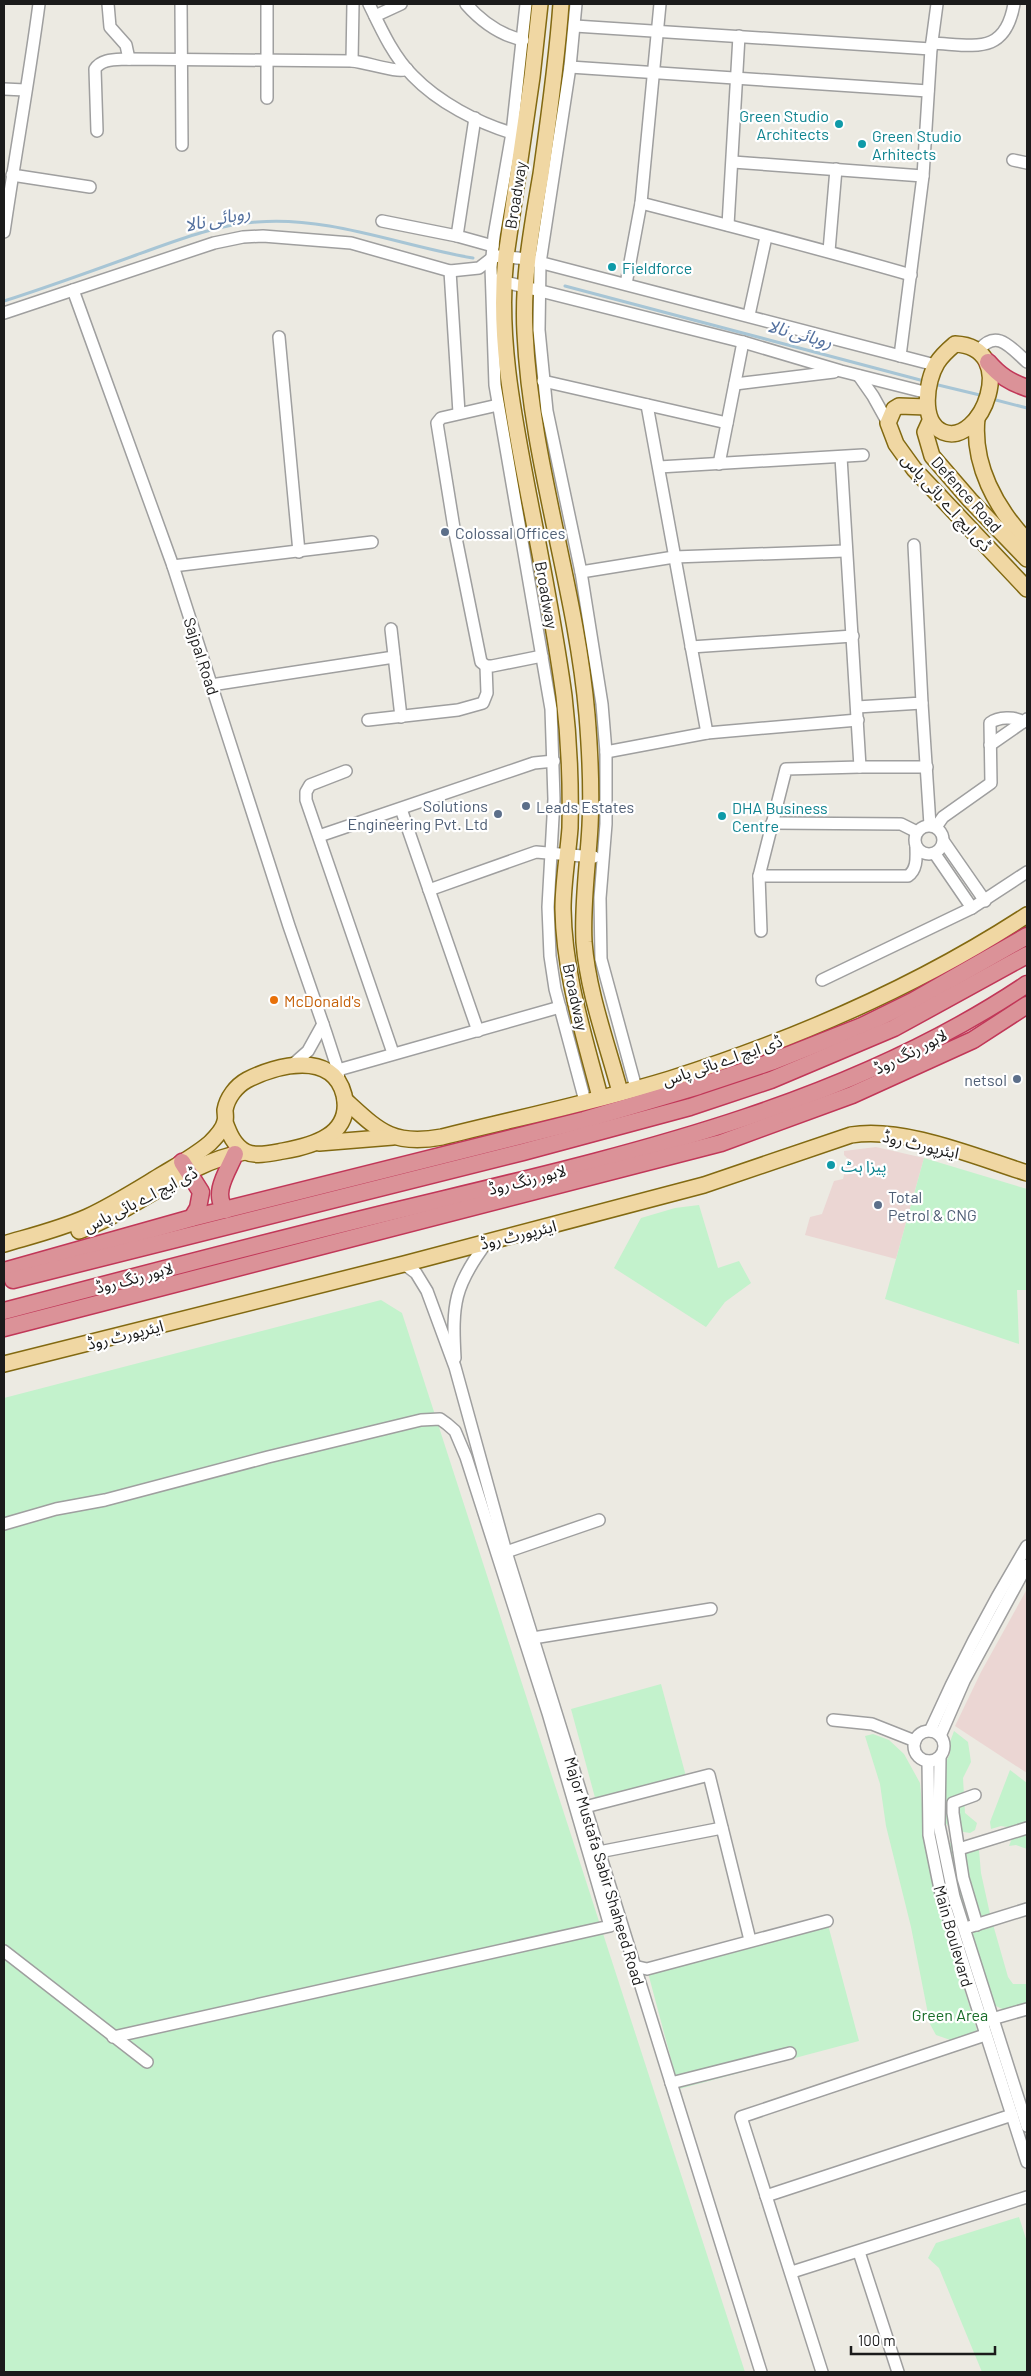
<svg xmlns="http://www.w3.org/2000/svg" width="1031" height="2376" font-family="Barlow,'Noto Sans Arabic',sans-serif">
<rect width="100%" height="100%" fill="#eceae2"/>
<g fill="#ebd6d3">
<path d="M 876,1147 L 924,1158 L 896,1259 L 805,1235 L 810,1217 L 822,1214 L 834,1181 L 843,1179 L 848,1159 L 844,1155 L 844,1151 Z"/>
<path d="M 1027,1589 L 1027,1773 L 955,1726 L 981,1672 Z"/>
</g>
<g fill="#c3f2cc">
<path d="M 924,1158 L 1027,1189 L 1027,1290 L 1017,1290 L 1019,1344 L 885,1299 Z"/>
<path d="M 699,1205 L 718,1268 L 739,1261 L 751,1283 L 725,1302 L 706,1327 L 614,1268 L 641,1218 L 675,1208 Z"/>
<path d="M 381,1300 L 402,1313 L 745,2372 L 4,2372 L 4,1398 Z"/>
<path d="M 661,1684 L 687,1780 L 597,1805 L 571,1709 Z"/>
<path d="M 954,1731 L 968,1742 L 971,1762 L 963,1778 L 965,1813 L 977,1823 L 975,1830 L 970,1833 L 951,1830 L 945,1822 L 943,1815 L 945,1763 L 950,1754 L 950,1742 Z"/>
<path d="M 873,1734 L 889,1740 L 904,1754 L 920,1783 L 926,1848 L 934,1892 L 976,2027 L 977,2032 L 956,2042 L 936,2035 L 930,2024 L 911,1927 L 886,1826 L 880,1784 L 865,1736 Z"/>
<path d="M 1010,1770 L 1027,1783 L 1027,1849 L 1016,1845 L 1009,1846 L 1012,1838 L 1007,1827 L 1001,1826 L 991,1829 L 990,1822 Z"/>
<path d="M 967,1842 L 975,1844 L 979,1850 L 981,1873 L 990,1914 L 1008,1977 L 1013,1984 L 1027,1984 L 1027,2005 L 1004,2010 L 994,2005 L 964,1914 L 947,1849 L 950,1843 Z"/>
<path d="M 827,1921 L 859,2041 L 679,2089 L 647,1969 Z"/>
<path d="M 1019,2217 L 1027,2242 L 1027,2372 L 982,2372 L 939,2268 L 928,2258 L 936,2243 Z"/>
</g>
<g fill="none" stroke-linecap="round" stroke-linejoin="round">
<g stroke="#a7c5d5" stroke-width="3">
<path d="M 565,286 L 924,381"/>
<path d="M 4,301 C 48,287 92,271 136,255 C 175,241 215,225 257,222 C 330,216 401,246 473,258"/>
<path d="M 934,384 L 984,396"/>
<path d="M 992,399 L 1027,408"/>
</g>
<defs>
<g id="minor">
<path d="M 108,4 L 110,27 L 126,45 L 129,59"/>
<path d="M 181,4 L 182,145"/>
<path d="M 369,4 C 381,29 393,56 413,76 C 438,102 478,123 512,133"/>
<path d="M 466,4 C 481,21 500,35 523,40"/>
<path d="M 526,4 L 512,133 L 494,236 L 491,267 L 495,385 L 551,709 L 554,799 L 548,907 L 550,956 L 555,989 L 585,1101"/>
<path d="M 576,4 L 570,67 L 540,263 L 539,330 L 547,411 L 581,572 L 602,704 L 606,752 L 606,824 L 600,898 L 601,959 L 636,1088"/>
<path d="M 375,16 L 401,4"/>
<path d="M 575,26 L 931,49"/>
<path d="M 932,43 C 974,45 1005,56 1014,4"/>
<path d="M 352,61 L 353,4"/>
<path d="M 570,67 L 928,91"/>
<path d="M 4,89 L 25,90"/>
<path d="M 267,98 L 267,4"/>
<path d="M 475,118 L 457,236 L 493,246"/>
<path d="M 97,131 L 95,69 C 102,58 116,60 129,59 L 352,61 C 366,62 399,74 407,69"/>
<path d="M 1013,160 L 1027,163"/>
<path d="M 733,162 L 923,176"/>
<path d="M 12,175 L 90,187"/>
<path d="M 641,203 C 731,226 821,249 911,275"/>
<path d="M 382,221 L 457,236"/>
<path d="M 728,225 L 739,36"/>
<path d="M 4,232 C 15,156 29,80 39,4"/>
<path d="M 829,251 L 836,169"/>
<path d="M 450,271 L 459,413"/>
<path d="M 497,280 L 743,342 L 841,371 L 928,393"/>
<path d="M 626,284 L 641,203 L 660,4"/>
<path d="M 73,290 L 173,566 L 289,926 L 326,1033 L 338,1070 L 339,1084"/>
<path d="M 4,313 L 214,243 L 243,237 L 263,236 L 351,243 L 450,271 L 479,268 L 492,258 L 498,256 L 527,259 L 935,365"/>
<path d="M 749,315 L 766,237"/>
<path d="M 279,337 L 299,552"/>
<path d="M 979,350 C 997,328 1011,348 1027,362"/>
<path d="M 900,356 L 923,176 L 931,49 L 937,4"/>
<path d="M 859,376 L 873,396 L 888,423"/>
<path d="M 543,381 L 727,423"/>
<path d="M 735,384 L 834,372"/>
<path d="M 498,405 L 441,418 L 437,423 L 454,528 L 481,662 L 486,666 L 492,666 L 542,656"/>
<path d="M 647,405 L 707,733"/>
<path d="M 719,464 L 743,342"/>
<path d="M 659,467 L 863,455"/>
<path d="M 173,566 L 372,542"/>
<path d="M 581,572 L 674,557 L 845,551"/>
<path d="M 391,629 L 401,717"/>
<path d="M 691,647 L 853,636"/>
<path d="M 211,685 L 394,657"/>
<path d="M 922,703 L 930,825"/>
<path d="M 857,707 L 922,703 L 914,545"/>
<path d="M 368,720 L 458,710 L 483,703 L 487,693 L 486,666"/>
<path d="M 990,745 L 1023,722"/>
<path d="M 606,752 L 707,733 L 858,720"/>
<path d="M 860,767 L 927,767"/>
<path d="M 346,771 L 310,785 L 306,792 L 306,800 L 393,1053"/>
<path d="M 401,809 L 478,1031"/>
<path d="M 772,823 L 901,824 L 917,832"/>
<circle cx="929" cy="840" r="14"/>
<path d="M 936,827 L 943,817 L 991,783 L 990,723 C 998,717 1015,716 1023,722 L 1027,719"/>
<path d="M 319,836 L 534,763 L 554,761"/>
<path d="M 944,842 L 985,901"/>
<path d="M 935,854 L 972,908"/>
<path d="M 759,876 L 908,876 C 918,869 916,856 916,846"/>
<path d="M 429,890 L 536,852 L 594,857"/>
<path d="M 761,931 L 759,876 L 786,769 L 860,767 L 841,457"/>
<path d="M 822,980 L 972,908 L 1027,872"/>
<path d="M 291,1066 L 308,1051 L 323,1024"/>
<path d="M 338,1070 L 560,1007"/>
<path d="M 404,1264 L 416,1273 L 427,1291 L 455,1367 L 506,1552 L 761,2372"/>
<path d="M 455,1358 C 452,1304 454,1286 487,1242"/>
<path d="M 4,1524 L 56,1509 L 105,1500 L 268,1457 L 421,1420 L 440,1419 L 447,1424 L 455,1431 L 466,1457 L 548,1713 L 610,1926 L 113,2037"/>
<path d="M 506,1552 L 599,1520"/>
<path d="M 533,1638 L 711,1609"/>
<path d="M 833,1720 L 872,1724 L 915,1741"/>
<path d="M 930,1731 C 959,1666 990,1607 1027,1546"/>
<circle cx="929" cy="1746" r="15"/>
<path d="M 940,1736 L 964,1681 L 1027,1565"/>
<path d="M 940,1757 L 939,1825 L 954,1897 L 1027,2126"/>
<path d="M 928,1761 L 929,1835 L 941,1894 L 1027,2162"/>
<path d="M 975,1795 L 953,1803 L 953,1813 L 963,1878 L 977,1925"/>
<path d="M 585,1807 L 709,1775 L 750,1940"/>
<path d="M 959,1849 L 1027,1828"/>
<path d="M 599,1852 L 722,1828"/>
<path d="M 969,1927 L 1027,1909"/>
<path d="M 4,1951 L 147,2062"/>
<path d="M 634,1966 L 647,1969 L 827,1921"/>
<path d="M 985,2021 L 1027,2009"/>
<path d="M 671,2083 L 790,2053"/>
<path d="M 766,2196 L 1012,2115"/>
<path d="M 859,2252 L 898,2372"/>
<path d="M 792,2272 L 1027,2197"/>
<path d="M 822,2372 L 741,2117 L 985,2035"/>
</g>
<g id="major">
<path d="M 540,4 L 532,77 L 506,256 C 497,337 514,418 529,497 C 542,563 555,629 564,696 C 569,739 571,784 570,828 C 568,855 563,882 563,909 C 564,974 584,1035 600,1097"/>
<path d="M 561,4 C 557,61 549,117 541,174 C 532,227 522,279 525,333 C 531,462 576,587 587,715 C 590,752 592,789 590,826 C 588,864 582,903 584,942 C 588,993 607,1043 620,1092"/>
<path d="M 955,344 C 1021,347 981,448 943,432 C 920,422 926,381 937,363 C 942,355 948,350 955,344 Z"/>
<path d="M 927,407 L 899,406 L 894,409 L 888,423 L 896,444 L 914,469 L 1027,589"/>
<path d="M 977,418 C 972,465 996,508 1027,541"/>
<path d="M 930,421 L 925,432 L 932,456 L 970,500 L 1027,559"/>
<path d="M 345,1100 C 379,1131 392,1146 442,1137 C 518,1118 595,1102 670,1079 C 793,1040 918,986 1027,915"/>
<path d="M 319,1143 L 393,1137"/>
<path d="M 79,1231 C 136,1210 186,1162 245,1152"/>
<path d="M 4,1244 C 31,1236 60,1229 87,1217 C 113,1205 138,1189 163,1174 C 178,1165 196,1155 210,1143 C 215,1138 224,1128 225,1121 C 226,1118 225,1113 225,1110 C 227,1098 236,1086 247,1080 C 276,1065 333,1050 344,1095 C 353,1135 312,1146 283,1151 C 272,1153 256,1157 246,1152 C 234,1146 229,1133 225,1122"/>
<path d="M 4,1364 L 404,1264 L 704,1185 L 851,1135 C 903,1126 976,1157 1027,1173"/>
</g>
<g id="highway">
<path d="M 988,362 C 1000,376 1010,382 1027,388"/>
<path d="M 182,1162 L 201,1192 L 198,1208 L 192,1218"/>
<path d="M 226,1210 C 211,1194 228,1171 235,1154"/>
<path d="M 4,1271 L 192,1218 L 584,1120 L 699,1086 L 771,1062 L 862,1026 L 913,1001 L 1027,936"/>
<path d="M 13,1280 L 523,1152 L 690,1107 L 771,1080 L 894,1028 L 1027,955"/>
<path d="M 4,1311 C 137,1276 270,1241 403,1209 C 618,1157 841,1109 1027,984"/>
<path d="M 4,1328 L 721,1143 L 852,1095 L 973,1040 L 1027,1005"/>
</g>
</defs>
<use href="#minor" stroke="#9f9f9f" stroke-width="14"/>
<use href="#major" stroke="#826911" stroke-width="18"/>
<use href="#highway" stroke="#c13758" stroke-width="19"/>
<use href="#minor" stroke="#fff" stroke-width="11"/>
<use href="#major" stroke="#f0d7a3" stroke-width="15"/>
<use href="#highway" stroke="#db9298" stroke-width="16"/>
</g>
<g fill="#0f9aa8" stroke="#fff" stroke-width="2">
<circle cx="839" cy="124" r="5"/>
<circle cx="862" cy="144" r="5"/>
<circle cx="612" cy="267" r="5"/>
<circle cx="722" cy="816" r="5"/>
<circle cx="831" cy="1165" r="5"/>
</g>
<g fill="#5c6f8a" stroke="#fff" stroke-width="2">
<circle cx="445" cy="532" r="5"/>
<circle cx="526" cy="806" r="5"/>
<circle cx="498" cy="814" r="5"/>
<circle cx="1017" cy="1079" r="5"/>
<circle cx="878" cy="1205" r="5"/>
</g>
<circle fill="#e8710a" stroke="#fff" stroke-width="2" cx="274" cy="1000" r="5"/>
<g text-anchor="middle" dominant-baseline="central" stroke-width="4.5" stroke-linejoin="round" paint-order="stroke">
<g font-size="16" fill="#0d838f" stroke="#fff" text-anchor="start">
<text x="829" y="115" text-anchor="end">Green Studio<tspan x="829" dy="18">Architects</tspan></text>
<text x="872" y="135">Green Studio<tspan x="872" dy="18">Arhitects</tspan></text>
<text x="622" y="267">Fieldforce</text>
<text x="732" y="807">DHA Business<tspan x="732" dy="18">Centre</tspan></text>
<text x="841" y="1165">پیزا ہٹ</text>
</g>
<g font-size="16" fill="#1b1b1b" stroke="#fff">
<text transform="translate(515 195) rotate(-81)">Broadway</text>
<text transform="translate(967 494) rotate(48)">Defence Road</text>
<text transform="translate(947 502) rotate(48)">ڈی ایچ اے بائی پاس</text>
<text transform="translate(547 595) rotate(80)">Broadway</text>
<text transform="translate(202 656) rotate(72)">Sajpal Road</text>
<text transform="translate(576 997) rotate(78)">Broadway</text>
<text transform="translate(910 1051) rotate(-27)">لاہور رنگ روڈ</text>
<text transform="translate(722 1060) rotate(-19)">ڈی ایچ اے بائی پاس</text>
<text transform="translate(921 1144) rotate(13)">ایئرپورٹ روڈ</text>
<text transform="translate(527 1179) rotate(-14)">لاہور رنگ روڈ</text>
<text transform="translate(140 1199) rotate(-27)">ڈی ایچ اے بائی پاس</text>
<text transform="translate(518 1234) rotate(-14)">ایئرپورٹ روڈ</text>
<text transform="translate(134 1277) rotate(-15)">لاہور رنگ روڈ</text>
<text transform="translate(125 1334) rotate(-14)">ایئرپورٹ روڈ</text>
<text transform="translate(605 1871) rotate(73)">Major Mustafa Sabir Shaheed Road</text>
<text transform="translate(954 1936) rotate(74)">Main Boulevard</text>
</g>
<g font-size="16" fill="#4e5e75" stroke="#fff" text-anchor="start">
<text x="455" y="532">Colossal Offices</text>
<text x="488" y="805" text-anchor="end">Solutions<tspan x="488" dy="18">Engineering Pvt. Ltd</tspan></text>
<text x="536" y="806">Leads Estates</text>
<text x="1007" y="1079" text-anchor="end">netsol</text>
<text x="888" y="1196">Total<tspan x="888" dy="18">Petrol &amp; CNG</tspan></text>
</g>
<g font-size="16" fill="#c56008" stroke="#fff" text-anchor="start">
<text x="284" y="1000">McDonald's</text>
</g>
<g font-size="16" fill="#176c27" stroke="#fff">
<text x="950" y="2014">Green Area</text>
</g>
<g font-size="18" font-style="italic" fill="#54719f" stroke="#fff">
<text transform="translate(217 218) rotate(-12)">روہائی نالا</text>
<text transform="translate(800 333) rotate(15)">روہائی نالا</text>
</g>
</g>
<rect width="1031" height="2376" fill="none" stroke="#1b1b1b" stroke-width="10"/>
<path d="M851 2346v8h144v-8" fill="none" stroke="#1b1b1b" stroke-width="2.5"/>
<text x="858" y="2346" font-size="15" fill="#1b1b1b" stroke="#ffffff" stroke-width="4" paint-order="stroke">100 m</text>
</svg>
